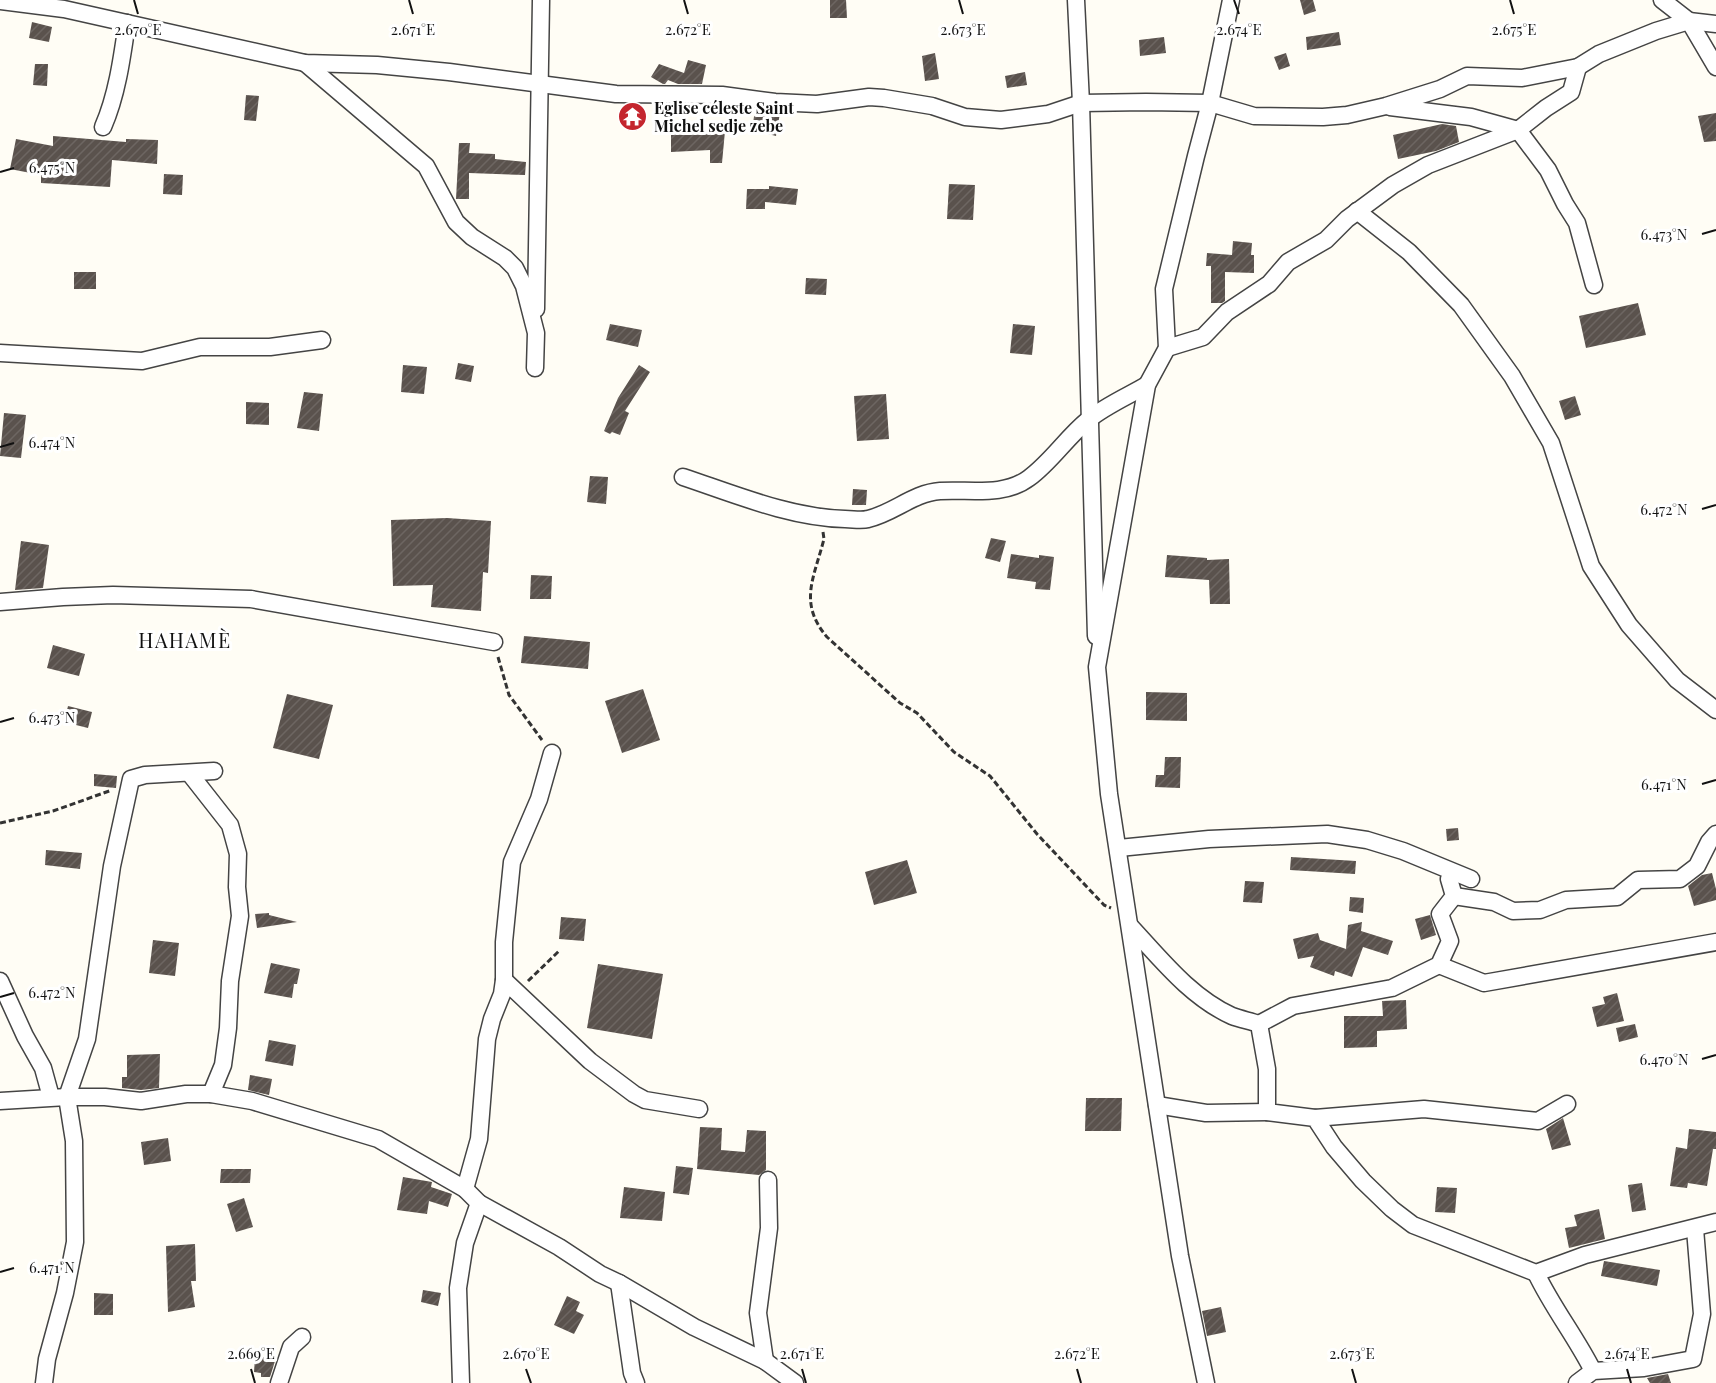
<svg xmlns="http://www.w3.org/2000/svg" width="1716" height="1383" font-family="'Playfair Display',serif">
<defs>
<pattern id="building-hatch" width="6" height="6" patternUnits="userSpaceOnUse" patternTransform="scale(1.5)"><rect width="6" height="6" fill="#5a524d"/><path d="M-1 1l2-2M0 6l6-6M5 7l2-2" fill="none" stroke="#6d6662"/></pattern>
</defs>
<rect width="100%" height="100%" fill="#fffdf5"/>
<g fill="url(#building-hatch)">
<path d="M 830,0 L 846,0 L 847,18 L 830,18 Z"/>
<path d="M 1300,0 L 1313,0 L 1316,11 L 1304,15 Z"/>
<path d="M 32,22 L 52,27 L 49,42 L 29,38 Z"/>
<path d="M 1339,32 L 1341,45 L 1307,50 L 1306,37 Z"/>
<path d="M 1164,37 L 1166,53 L 1140,56 L 1139,40 Z"/>
<path d="M 935,53 L 939,79 L 925,81 L 922,56 Z"/>
<path d="M 1286,53 L 1290,66 L 1279,70 L 1274,57 Z"/>
<path d="M 688,60 L 706,65 L 702,84 L 678,84 L 668,80 L 665,84 L 663,84 L 651,77 L 659,64 L 684,73 Z"/>
<path d="M 35,64 L 48,64 L 47,86 L 33,85 Z"/>
<path d="M 1025,72 L 1027,85 L 1007,88 L 1005,76 Z"/>
<path d="M 246,95 L 259,96 L 256,121 L 244,120 Z"/>
<path d="M 755,110 L 780,113 L 776,136 L 752,130 Z"/>
<path d="M 1716,113 L 1716,141 L 1704,142 L 1698,116 Z"/>
<path d="M 1442,124 L 1456,126 L 1459,142 L 1436,151 L 1398,159 L 1393,135 Z"/>
<path d="M 725,131 L 722,163 L 710,163 L 710,150 L 671,152 L 671,134 Z"/>
<path d="M 53,136 L 126,142 L 126,139 L 158,140 L 157,164 L 112,160 L 110,187 L 41,183 L 41,175 L 10,169 L 16,139 L 53,146 Z"/>
<path d="M 459,143 L 470,143 L 469,153 L 495,154 L 495,159 L 526,162 L 525,175 L 469,173 L 469,199 L 456,199 Z"/>
<path d="M 164,174 L 183,175 L 182,195 L 163,194 Z"/>
<path d="M 949,184 L 975,185 L 973,220 L 947,219 Z"/>
<path d="M 769,186 L 798,189 L 796,205 L 765,202 L 765,209 L 746,209 L 747,189 L 769,189 Z"/>
<path d="M 1233,241 L 1252,243 L 1251,255 L 1254,255 L 1254,273 L 1225,272 L 1225,301 L 1222,303 L 1211,303 L 1211,266 L 1206,266 L 1207,253 L 1232,255 Z"/>
<rect x="74" y="272" width="22" height="17"/>
<path d="M 806,278 L 827,279 L 826,295 L 805,294 Z"/>
<path d="M 1638,303 L 1646,335 L 1586,348 L 1579,316 Z"/>
<path d="M 610,324 L 642,330 L 638,347 L 606,340 Z"/>
<path d="M 1013,324 L 1035,326 L 1032,355 L 1010,353 Z"/>
<path d="M 458,363 L 474,366 L 471,382 L 455,379 Z"/>
<path d="M 403,365 L 427,367 L 424,394 L 401,392 Z"/>
<path d="M 639,365 L 650,372 L 625,411 L 629,413 L 620,435 L 612,432 L 610,434 L 604,431 L 618,398 Z"/>
<path d="M 304,392 L 323,394 L 319,431 L 297,428 Z"/>
<path d="M 886,394 L 889,439 L 857,441 L 854,396 Z"/>
<path d="M 1575,396 L 1581,415 L 1565,420 L 1559,401 Z"/>
<path d="M 246,402 L 269,403 L 269,425 L 246,424 Z"/>
<path d="M 4,413 L 26,415 L 21,458 L 0,456 Z"/>
<path d="M 590,476 L 608,477 L 606,504 L 587,502 Z"/>
<path d="M 853,489 L 867,490 L 866,505 L 852,505 Z"/>
<path d="M 447,518 L 491,521 L 488,573 L 483,572 L 481,611 L 431,607 L 433,585 L 393,586 L 391,520 Z"/>
<path d="M 991,538 L 1006,541 L 1000,562 L 985,558 Z"/>
<path d="M 21,541 L 49,545 L 43,588 L 15,590 Z"/>
<path d="M 1011,554 L 1039,558 L 1039,555 L 1054,557 L 1050,590 L 1035,589 L 1036,582 L 1007,578 Z"/>
<path d="M 1167,555 L 1207,558 L 1207,560 L 1229,559 L 1230,604 L 1210,604 L 1209,580 L 1165,577 Z"/>
<path d="M 531,575 L 552,576 L 551,599 L 530,599 Z"/>
<path d="M 524,636 L 590,642 L 588,669 L 521,663 Z"/>
<path d="M 53,645 L 85,654 L 79,676 L 47,668 Z"/>
<path d="M 643,689 L 660,740 L 622,753 L 605,701 Z"/>
<path d="M 1146,692 L 1187,693 L 1187,721 L 1146,720 Z"/>
<path d="M 287,694 L 333,705 L 319,759 L 273,748 Z"/>
<path d="M 68,706 L 92,712 L 88,728 L 64,722 Z"/>
<path d="M 1165,757 L 1181,757 L 1180,788 L 1155,787 L 1156,775 L 1164,775 Z"/>
<path d="M 94,774 L 117,776 L 116,788 L 94,786 Z"/>
<path d="M 1458,828 L 1459,840 L 1447,841 L 1446,829 Z"/>
<path d="M 46,850 L 82,853 L 80,869 L 45,865 Z"/>
<path d="M 1291,857 L 1356,861 L 1355,874 L 1290,870 Z"/>
<path d="M 907,860 L 917,893 L 874,905 L 865,872 Z"/>
<path d="M 1712,873 L 1716,889 L 1716,900 L 1694,906 L 1688,886 L 1702,875 Z"/>
<path d="M 1245,881 L 1264,882 L 1262,903 L 1243,902 Z"/>
<path d="M 1350,897 L 1364,898 L 1363,913 L 1349,911 Z"/>
<path d="M 269,913 L 269,915 L 297,922 L 257,928 L 255,914 Z"/>
<path d="M 1430,915 L 1436,935 L 1421,940 L 1415,919 Z"/>
<path d="M 561,917 L 586,919 L 584,941 L 559,939 Z"/>
<path d="M 1362,922 L 1361,931 L 1393,941 L 1388,955 L 1363,947 L 1352,977 L 1335,971 L 1334,976 L 1310,967 L 1314,956 L 1298,959 L 1293,939 L 1318,933 L 1320,940 L 1346,949 L 1348,925 Z"/>
<path d="M 153,940 L 179,943 L 175,976 L 149,973 Z"/>
<path d="M 271,963 L 300,969 L 297,984 L 294,984 L 292,998 L 264,993 Z"/>
<path d="M 598,964 L 663,974 L 652,1039 L 587,1028 Z"/>
<path d="M 1617,993 L 1624,1021 L 1597,1027 L 1592,1007 L 1605,1004 L 1603,997 Z"/>
<path d="M 1406,1000 L 1407,1029 L 1377,1031 L 1377,1047 L 1344,1048 L 1344,1016 L 1383,1016 L 1382,1001 Z"/>
<path d="M 1635,1024 L 1638,1037 L 1619,1042 L 1616,1028 Z"/>
<path d="M 269,1040 L 296,1045 L 293,1066 L 265,1061 Z"/>
<path d="M 160,1054 L 159,1088 L 141,1090 L 122,1088 L 122,1077 L 127,1077 L 127,1055 Z"/>
<path d="M 250,1075 L 272,1079 L 269,1095 L 248,1090 Z"/>
<path d="M 1086,1098 L 1122,1098 L 1121,1131 L 1085,1131 Z"/>
<path d="M 1563,1118 L 1571,1145 L 1552,1150 L 1546,1129 Z"/>
<path d="M 700,1127 L 722,1128 L 721,1150 L 745,1152 L 747,1130 L 766,1131 L 766,1170 L 759,1175 L 697,1169 Z"/>
<path d="M 1689,1129 L 1716,1132 L 1716,1149 L 1713,1149 L 1707,1186 L 1688,1183 L 1687,1188 L 1670,1186 L 1676,1147 L 1687,1149 Z"/>
<path d="M 168,1138 L 171,1161 L 144,1165 L 141,1142 Z"/>
<path d="M 676,1166 L 693,1168 L 689,1195 L 673,1193 Z"/>
<path d="M 221,1169 L 251,1169 L 250,1183 L 220,1183 Z"/>
<path d="M 403,1177 L 432,1182 L 431,1187 L 452,1194 L 448,1207 L 429,1201 L 427,1214 L 397,1210 Z"/>
<path d="M 1642,1183 L 1646,1210 L 1632,1212 L 1628,1185 Z"/>
<path d="M 624,1187 L 665,1192 L 662,1221 L 620,1218 Z"/>
<path d="M 1437,1187 L 1457,1188 L 1455,1213 L 1435,1212 Z"/>
<path d="M 244,1198 L 253,1227 L 236,1232 L 227,1204 Z"/>
<path d="M 1599,1209 L 1605,1239 L 1569,1248 L 1565,1228 L 1577,1226 L 1574,1215 Z"/>
<path d="M 195,1244 L 196,1281 L 191,1281 L 195,1307 L 168,1312 L 166,1246 Z"/>
<path d="M 1604,1261 L 1660,1270 L 1657,1286 L 1601,1276 Z"/>
<path d="M 423,1290 L 441,1293 L 438,1306 L 421,1302 Z"/>
<path d="M 94,1293 L 113,1294 L 113,1315 L 94,1315 Z"/>
<path d="M 567,1296 L 580,1302 L 576,1311 L 584,1315 L 574,1334 L 554,1325 Z"/>
<path d="M 1221,1307 L 1226,1332 L 1207,1336 L 1202,1311 Z"/>
<path d="M 255,1357 L 276,1358 L 270,1377 L 261,1377 L 261,1373 L 254,1372 Z"/>
<path d="M 1668,1374 L 1671,1383 L 1650,1383 L 1647,1378 Z"/>
</g>
<g fill="none" stroke-linecap="round" stroke-linejoin="round">
<defs>
<g id="minor">
<path d="M 1076,0 L 1081,103 L 1096,636"/>
<path d="M 1662,0 L 1689,21 L 1716,67"/>
<path d="M 0,1 L 64,9 L 305,63 L 377,65 L 449,72 L 616,94 L 722,95 L 775,102 L 817,104 L 869,97 L 884,98 L 932,106 L 965,117 L 1001,120 L 1048,114 L 1081,103 L 1146,102 L 1210,103 L 1254,116 L 1323,117 L 1347,115 L 1386,106 L 1440,89 L 1467,76 L 1522,78 L 1578,67 L 1599,54 L 1656,31 L 1689,21 L 1716,24"/>
<path d="M 305,63 L 426,166 L 456,222 L 472,237 L 505,258 L 515,268 L 524,286 L 536,333 L 535,368"/>
<path d="M 1390,107 L 1471,117 L 1518,130 L 1548,170 L 1565,204 L 1577,223 L 1594,285"/>
<path d="M 103,127 C 117,95 122,58 127,23"/>
<path d="M 1357,211 L 1409,252 L 1461,305 L 1512,376 L 1551,443 L 1591,566 L 1629,625 L 1677,680 L 1716,710"/>
<path d="M 536,309 L 541,0"/>
<path d="M 1167,348 L 1203,337 L 1227,312 L 1269,284 L 1288,262 L 1326,240 L 1347,219 L 1393,185 L 1428,165 L 1518,130 L 1546,108 L 1571,92 L 1578,67"/>
<path d="M 0,353 L 142,361 L 200,347 L 270,347 L 322,340"/>
<path d="M 683,477 C 734,494 791,518 845,519 C 853,519 861,521 868,519 C 894,513 913,493 940,491 C 969,489 1004,497 1029,478 C 1051,462 1067,437 1088,420 C 1105,406 1128,396 1147,385"/>
<path d="M 0,602 L 63,597 L 113,595 L 251,599 L 494,642"/>
<path d="M 190,774 L 230,825 L 238,854 L 237,887 L 240,916 L 230,981 L 228,1028 L 223,1065 L 211,1094"/>
<path d="M 1119,848 L 1209,839 L 1327,834 L 1367,840 L 1403,851 L 1471,879"/>
<path d="M 1454,896 L 1494,902 L 1513,911 L 1540,910 L 1566,900 L 1617,897 L 1638,880 L 1680,879 L 1697,866 L 1709,842 L 1716,834"/>
<path d="M 1130,926 C 1160,958 1190,997 1232,1016 C 1240,1019 1250,1021 1259,1024 L 1267,1069 L 1267,1112 L 1315,1118 L 1334,1147 L 1363,1181 L 1392,1209 L 1413,1225 L 1536,1273 L 1585,1255 L 1716,1222"/>
<path d="M 1439,965 L 1484,983 L 1716,942"/>
<path d="M 504,980 L 504,942 L 512,862 L 539,799 L 552,753"/>
<path d="M 0,981 L 25,1036 L 43,1068 L 51,1097"/>
<path d="M 1259,1024 L 1293,1006 L 1392,988 L 1439,965 L 1450,941 L 1440,914 L 1454,896 L 1449,879"/>
<path d="M 0,1101 L 67,1097 L 105,1097 L 141,1101 L 186,1094 L 211,1094 L 252,1101 L 378,1139 L 465,1189 L 479,1203 L 559,1247 L 600,1274 L 619,1283 L 694,1327 L 765,1361 L 795,1383"/>
<path d="M 1157,1105 L 1206,1113 L 1267,1112"/>
<path d="M 1315,1118 L 1424,1109 L 1538,1121 L 1567,1104"/>
<path d="M 465,1189 L 479,1139 L 487,1039 L 492,1019 L 502,994 L 504,980 L 590,1061 L 634,1094 L 645,1100 L 699,1109"/>
<path d="M 1536,1273 C 1552,1307 1576,1337 1593,1371"/>
<path d="M 619,1283 L 632,1373 L 636,1383"/>
<path d="M 765,1361 L 758,1313 L 769,1228 L 768,1180"/>
<path d="M 44,1383 L 47,1359 L 65,1293 L 75,1242 L 74,1141 L 67,1097 L 87,1039 L 112,866 L 131,779 L 145,775 L 214,771"/>
<path d="M 279,1383 L 291,1347 L 302,1337"/>
<path d="M 461,1383 L 458,1288 L 465,1243 L 479,1203"/>
<path d="M 1206,1383 L 1180,1256 L 1109,794 L 1097,667 L 1147,385 L 1167,348 L 1164,289 L 1196,156 L 1210,103 L 1231,0"/>
<path d="M 1577,1383 L 1593,1371 L 1644,1368 L 1693,1359 L 1702,1314 L 1695,1229"/>
</g>
</defs>
<use href="#minor" stroke="#444" stroke-width="19"/>
<g stroke="#333" stroke-width="3" stroke-dasharray="6 3" stroke-linecap="butt">
<path d="M 823,532 L 824,539 C 814,578 798,603 827,637 L 900,703 L 917,713 L 954,752 L 990,776 L 1037,834 L 1104,905 L 1111,908"/>
<path d="M 498,657 L 509,695 L 542,740"/>
<path d="M 0,823 L 53,811 L 112,790"/>
<path d="M 528,981 L 559,951"/>
</g>
<use href="#minor" stroke="#fff" stroke-width="16"/>
</g>
<path fill="none" stroke="#111" stroke-width="2" d="M 134,0 L 138,14M 409,0 L 413,14M 684,0 L 688,14M 959,0 L 963,14M 1234,0 L 1239,14M 1510,0 L 1514,14M 0,172 L 14,168M 1702,234 L 1716,230M 0,447 L 14,443M 1702,509 L 1716,505M 0,722 L 14,718M 1702,784 L 1716,780M 0,997 L 14,993M 1702,1059 L 1716,1055M 0,1272 L 14,1268M 251,1369 L 255,1383M 526,1369 L 531,1383M 802,1369 L 806,1383M 1077,1369 L 1081,1383M 1352,1369 L 1356,1383M 1627,1369 L 1631,1383"/>
<defs>
<symbol id="temple-disc" viewBox="-11 -11 22 22"><circle r="9.5" fill="#c4262e" stroke="#fff"/><path d="M0-6L5-2H3V0L6.5 2.5H4V6H1.5V3h-3V6H-4V2.5H-6.5L-3 0V-2H-5Z" fill="#fff"/></symbol>
</defs>
<g fill-rule="evenodd">
<use href="#temple-disc" x="616" y="100" width="33" height="33"/>
</g>
<g text-anchor="middle" dominant-baseline="central" stroke-width="6" stroke-linejoin="round" paint-order="stroke">
<g font-size="16" font-weight="bold" fill="#111" stroke="#fff" text-anchor="start">
<text x="654" y="107">Eglise céleste Saint<tspan x="654" dy="18">Michel sedje zebe</tspan></text>
</g>
<g font-size="20" letter-spacing="1.5" fill="#111" stroke="#fff">
<text x="185" y="639">HAHAMÈ</text>
</g>
</g>
<g font-size="15" text-anchor="middle" fill="#111" stroke="#fff" stroke-width="6" stroke-linejoin="round" paint-order="stroke">
<text x="138" y="35">2.670°E</text>
<text x="413" y="35">2.671°E</text>
<text x="688" y="35">2.672°E</text>
<text x="963" y="35">2.673°E</text>
<text x="1239" y="35">2.674°E</text>
<text x="1514" y="35">2.675°E</text>
<text x="52" y="173">6.475°N</text>
<text x="1664" y="240">6.473°N</text>
<text x="52" y="448">6.474°N</text>
<text x="1664" y="515">6.472°N</text>
<text x="52" y="723">6.473°N</text>
<text x="1664" y="790">6.471°N</text>
<text x="52" y="998">6.472°N</text>
<text x="1664" y="1065">6.470°N</text>
<text x="52" y="1273">6.471°N</text>
<text x="251" y="1359">2.669°E</text>
<text x="526" y="1359">2.670°E</text>
<text x="802" y="1359">2.671°E</text>
<text x="1077" y="1359">2.672°E</text>
<text x="1352" y="1359">2.673°E</text>
<text x="1627" y="1359">2.674°E</text>
</g>
</svg>
